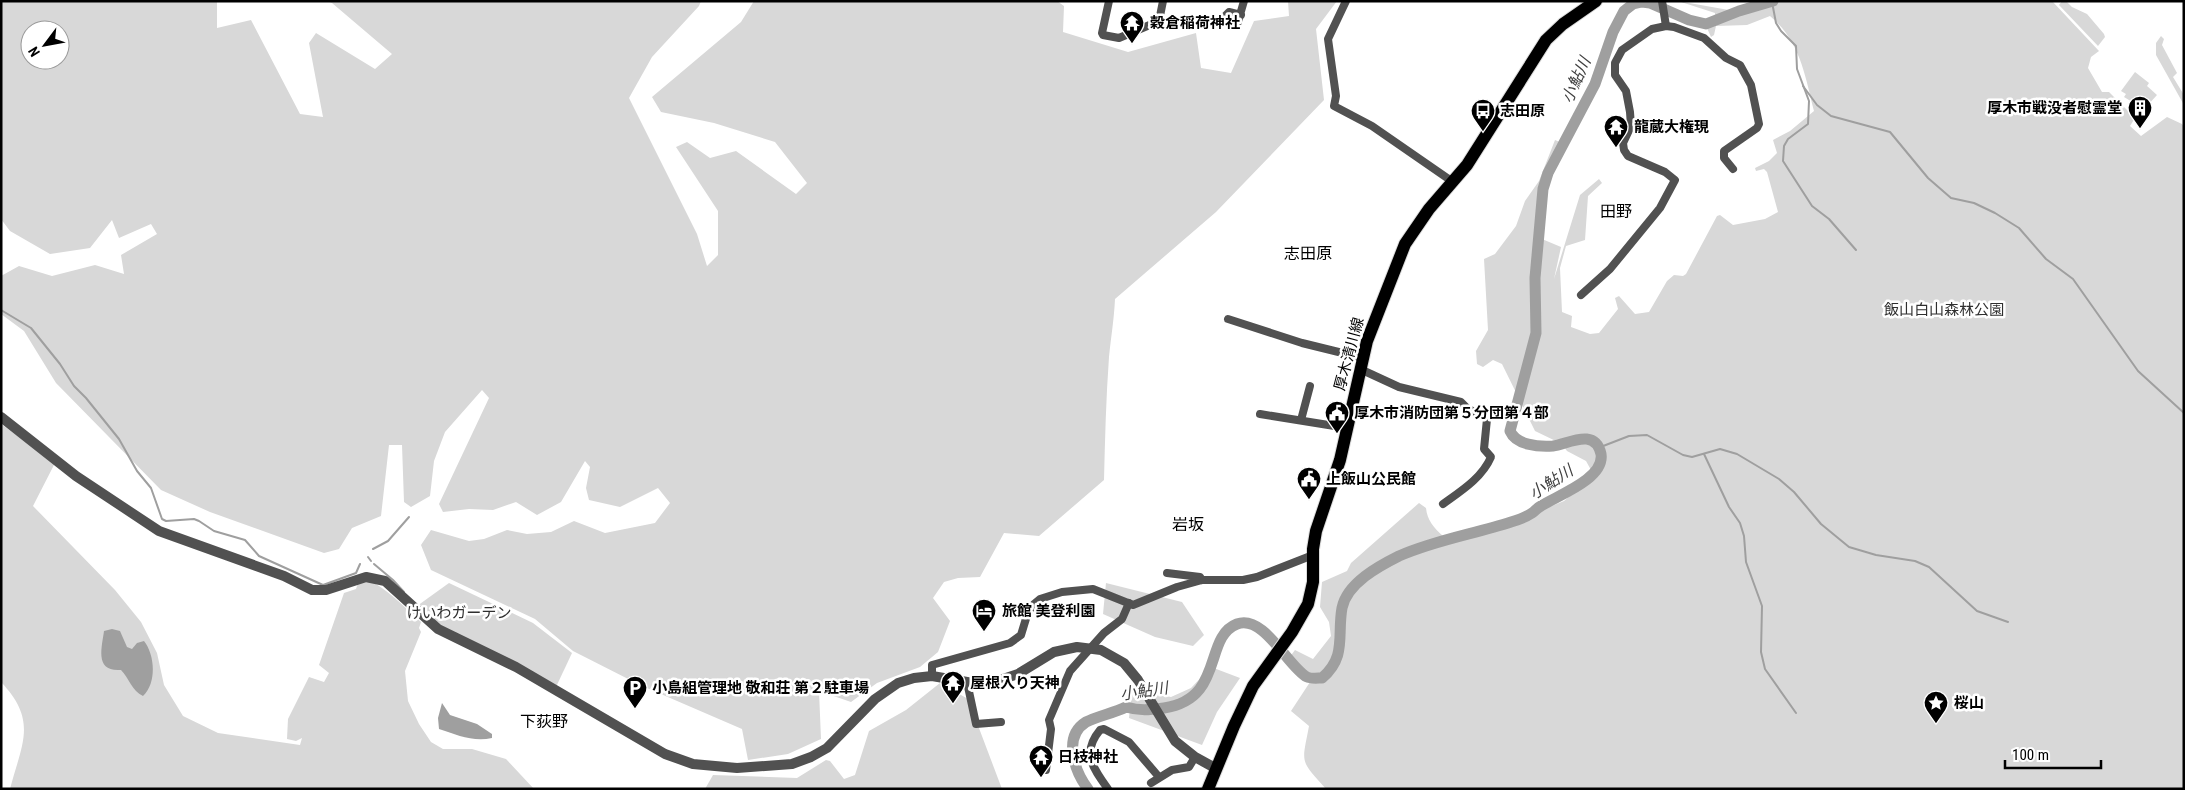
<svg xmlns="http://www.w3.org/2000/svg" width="2185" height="790" font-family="'Roboto Condensed','Noto Sans JP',sans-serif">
<rect width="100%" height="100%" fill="#fff"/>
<g fill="#d8d8d8" fill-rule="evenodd">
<path d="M 1,1 L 217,1 L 217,28 L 251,20 L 300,114 L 323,117 L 309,43 L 316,33 L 375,69 L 392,54 L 332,3 L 327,1 L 701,1 L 699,6 L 652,57 L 629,98 L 697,234 L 707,266 L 718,255 L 718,211 L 676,147 L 687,142 L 710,158 L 736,151 L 796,194 L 807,183 L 775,142 L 714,123 L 661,112 L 652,97 L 741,22 L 754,1 L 1057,1 L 1064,6 L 1063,32 L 1128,52 L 1196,33 L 1201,68 L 1231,73 L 1254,21 L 1289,16 L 1288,1 L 1337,1 L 1316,29 L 1324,100 L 1216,212 L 1115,299 C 1114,320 1111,337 1109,357 C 1106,398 1105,439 1104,480 L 1039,536 L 1004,533 L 980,577 L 958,578 L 944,582 L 933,598 L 950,621 L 938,652 L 920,667 L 877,683 L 851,702 L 819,691 L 821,739 L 788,754 L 748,760 L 742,729 L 640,685 L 573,651 L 535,619 L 431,570 L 421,545 L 431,530 L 469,541 L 484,539 L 507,530 L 527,534 L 551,532 L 574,521 L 605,533 L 655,523 L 670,503 L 658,488 L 620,507 L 589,500 L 586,488 L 590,467 L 585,461 L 561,502 L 537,515 L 516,502 L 493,510 L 469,509 L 443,512 L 439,504 L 489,398 L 482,390 L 445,432 L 434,461 L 430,496 L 411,507 L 404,502 L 402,445 L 389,445 L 381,516 L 352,528 L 339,549 L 324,553 L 210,512 L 161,490 L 56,383 L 24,331 L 1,314 L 1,276 L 19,266 L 52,276 L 95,265 L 124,274 L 121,255 L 157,234 L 151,224 L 119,238 L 112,220 L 90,248 L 50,254 L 10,231 L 1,219 ZM 30,30 L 60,30 L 60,60 L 30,60 Z"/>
<path d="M 1678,1 L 1740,12 L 1765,1 L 2052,1 L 2099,51 L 2091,57 L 2088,68 L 2102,92 L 2109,92 L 2135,118 L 2130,126 L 2141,136 L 2167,117 L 2182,124 L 2184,127 L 2184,789 L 1326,789 C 1299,759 1302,764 1309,726 L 1291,711 L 1312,679 L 1289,658 L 1295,650 L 1313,659 L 1331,636 L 1329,622 L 1320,607 L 1322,582 L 1347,571 L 1351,563 L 1419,503 L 1426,508 C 1427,520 1434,528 1443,536 L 1471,528 L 1486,531 L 1508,524 L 1564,501 L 1580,487 L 1591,470 L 1586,461 L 1567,451 L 1562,444 L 1535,431 L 1502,364 L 1493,360 L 1483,367 L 1477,364 L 1476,351 L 1488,330 L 1484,259 L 1495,254 L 1516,226 L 1525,201 L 1539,181 L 1555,140 L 1567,145 L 1558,165 L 1550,171 L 1535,241 L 1542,239 L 1561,247 L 1554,279 L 1580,195 L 1599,179 L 1602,183 L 1588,196 L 1585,240 L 1566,246 L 1560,268 L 1562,312 L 1572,316 L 1571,327 L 1590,334 L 1599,333 L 1618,309 L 1615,298 L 1619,296 L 1635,314 L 1649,312 L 1667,281 L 1674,275 L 1683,276 L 1686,274 L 1717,216 L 1720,215 L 1733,225 L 1765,219 L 1778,212 L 1767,172 L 1764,169 L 1756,171 L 1755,168 L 1769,161 L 1777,153 L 1773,140 L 1790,131 L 1814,111 C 1805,75 1800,41 1770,16 L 1747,25 L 1716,26 L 1714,35 L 1711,37 L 1707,28 L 1715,20 L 1715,13 Z"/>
<path d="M 2062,1 L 2066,1 L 2072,7 L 2087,14 L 2104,34 L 2105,37 L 2098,46 L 2059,5 Z"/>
<path d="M 2161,36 L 2164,39 L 2162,45 L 2177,73 L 2173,77 L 2184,95 L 2184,105 L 2156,55 L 2156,43 Z"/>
<path d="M 2135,72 L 2149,83 L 2147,86 L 2157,95 L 2146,107 L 2139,106 L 2124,97 L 2126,94 L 2121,91 Z"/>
<path d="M 1,424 L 55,463 L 33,506 L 115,590 L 141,622 L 157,653 L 164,685 L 183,716 L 218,733 L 300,745 L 302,738 L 296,741 L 287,739 L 288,719 L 309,677 L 324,682 L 329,673 L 319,665 L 344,593 L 356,589 L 358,583 C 361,583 366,581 370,582 C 381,583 411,613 421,622 L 419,628 L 421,632 L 405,671 L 408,701 L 419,724 L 431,742 L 443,749 L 472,749 L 506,759 L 534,789 L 10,789 C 22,743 38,721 1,682 Z"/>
<path d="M 449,583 L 533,623 L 572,653 L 556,687 L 443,630 L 417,606 Z"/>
<path d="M 1106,583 L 1182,602 L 1204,635 L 1193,646 L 1155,637 L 1103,614 Z"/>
<path d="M 1211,667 L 1240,678 L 1217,712 L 1202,745 L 1129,718 L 1132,689 L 1171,697 L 1191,688 Z"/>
<path d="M 940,683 L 968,699 L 1002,789 L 705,789 L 713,775 L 797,778 L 826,760 L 830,761 L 844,779 L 855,775 L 869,731 L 906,710 Z"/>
</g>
<g fill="#9f9f9f">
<path d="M 112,629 L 120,631 L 127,647 L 132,649 L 137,643 L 144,641 C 155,655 157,683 143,696 C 132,691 129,678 121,670 C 94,672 102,647 104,631 Z"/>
<path d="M 442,703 L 450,715 L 477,724 L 492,734 L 492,738 C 473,742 457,735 439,729 L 438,718 Z"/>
</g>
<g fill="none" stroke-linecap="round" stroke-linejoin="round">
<g stroke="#9f9f9f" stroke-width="2">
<path d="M 1772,2 L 1776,23 L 1781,31 L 1796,46 L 1797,69 L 1809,101 L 1808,124 L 1788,139 L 1784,146 L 1783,161 L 1812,206 L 1829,219 L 1856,250"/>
<path d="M 1803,86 L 1817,105 L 1831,116 L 1890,132 L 1928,178 L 1951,198 L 1974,203 L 1995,213 L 2019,228 L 2046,259 L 2073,279 L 2138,371 L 2184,413"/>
<path d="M 1,274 L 1,276"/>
<path d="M 1,310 L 31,328 L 60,364 L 74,386 L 86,398 L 119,439 L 137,471 L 151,488 L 162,519 L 166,521 L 194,519 L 199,521 L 214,531 L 245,540 L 259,556 L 323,585 L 356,573 L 360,564"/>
<path d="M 1598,448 L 1629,436 L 1647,435 L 1683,455 L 1692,457 L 1720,449 L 1737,454 L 1779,479 L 1794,492 L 1821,524 L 1849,547 L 1876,555 L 1915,561 L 1929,567 L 1977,611 L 2008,622"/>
<path d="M 1704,454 L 1729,507 L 1740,523 L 1744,536 L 1746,562 L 1762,606 L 1761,652 L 1765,669 L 1796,713"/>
<path d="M 373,549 L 388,541 L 409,517"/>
<path d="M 368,557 L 371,561"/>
<path d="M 374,564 L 393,580 L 404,592"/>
</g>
<path stroke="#9f9f9f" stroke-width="11" d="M 1088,789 C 1075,772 1062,737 1086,722 C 1098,716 1114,713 1126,707 C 1140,711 1149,710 1164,708 C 1225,699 1203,637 1237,624 C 1264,614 1288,667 1307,677 C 1311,679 1318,678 1322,678 C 1347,657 1337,635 1342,608 C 1347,583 1379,566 1399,556 C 1435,540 1474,534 1511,522 C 1518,520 1526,517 1532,513 C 1535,511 1537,508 1541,506 C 1556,496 1605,479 1601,454 C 1595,427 1568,444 1553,446 C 1538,447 1516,445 1510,431 L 1536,333 L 1535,278 L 1543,189 L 1548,173 L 1595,84 L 1613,32 L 1624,11 L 1633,4 L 1642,2 L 1650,3 L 1689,20 L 1706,24 L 1739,11 L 1773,1"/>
<defs>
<path id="primary" d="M 1208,789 L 1234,726 L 1253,686 L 1292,632 L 1308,604 L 1313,582 L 1313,549 L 1316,531 L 1340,460 L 1367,341 L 1405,244 L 1429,209 L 1467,165 L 1546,40 L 1563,24 L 1596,1"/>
</defs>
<use href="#primary" stroke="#dbdbdb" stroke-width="14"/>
<g stroke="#515151" stroke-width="8">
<path d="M 1109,1 L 1102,33 L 1103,35 L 1119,38 L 1159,21 L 1163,1"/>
<path d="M 1346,1 L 1328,39 L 1336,96 L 1334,106 L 1372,126 L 1453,182"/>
<path d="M 1662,1 L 1666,26"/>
<path d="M 1241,15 L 1229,12 L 1225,16 L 1225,22 L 1231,26 L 1237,25 L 1244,1"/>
<path d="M 1581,295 L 1610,269 L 1660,208 L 1675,180 L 1665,172 L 1628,156 L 1624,150 L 1623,143 L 1631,126 L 1630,112 L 1626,91 L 1615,75 L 1615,63 L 1622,50 L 1652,29 L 1666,26 L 1674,27 L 1704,38 L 1726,58 L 1740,65 L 1751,85 L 1759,124 L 1757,128 L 1724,151 L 1724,158 L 1733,169"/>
<path d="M 1228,319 L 1302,343 L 1363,358"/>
<path d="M 1360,369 L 1399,387 L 1461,402 L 1467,408 L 1487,419 L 1484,449 L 1491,457 C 1482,478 1461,491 1443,504"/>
<path d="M 1260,414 L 1347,428"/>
<path d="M 1301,420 L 1310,386"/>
<path d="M 1167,573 L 1200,577 L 1202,580"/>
<path d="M 932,676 L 932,665 L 1010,643 L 1021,635 L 1028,612 L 1034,604 L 1040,599 L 1062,592 L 1093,589 L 1133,605 L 1177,587 L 1202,580 L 1243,580 L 1257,577 L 1313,555"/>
<path d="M 967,682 L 976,724 L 1001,722"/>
<path d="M 1046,770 L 1051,729 L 1049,720 L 1070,671 L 1104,633 L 1122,619 L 1129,603"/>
<path d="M 1151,783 L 1172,770 L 1189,767 L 1195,757"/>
<path d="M 1108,789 C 1093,768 1081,753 1100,730 L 1104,729 L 1129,742 L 1159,777"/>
</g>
<path stroke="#515151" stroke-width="10" d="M 1,417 L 76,476 L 159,531 L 284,576 L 312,590 L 326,590 L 366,577 L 385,581 L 438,629 L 516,667 L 665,754 L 693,764 L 737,768 L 792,764 L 811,757 L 827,748 L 875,699 L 898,683 L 914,678 L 932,676 L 973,683 L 1000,680 L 1018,674 L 1054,652 L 1077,647 L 1101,650 L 1124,663 L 1138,680 L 1175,741 L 1195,757 L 1215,768"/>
<use href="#primary" stroke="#000" stroke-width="12"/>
</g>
<defs>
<symbol id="temple-pin" viewBox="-11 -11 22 30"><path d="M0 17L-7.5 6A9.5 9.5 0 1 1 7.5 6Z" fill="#000" stroke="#fff"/><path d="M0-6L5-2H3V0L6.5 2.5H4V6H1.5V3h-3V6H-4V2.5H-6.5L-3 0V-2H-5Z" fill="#fff"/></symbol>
<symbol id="building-pin" viewBox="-11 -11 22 30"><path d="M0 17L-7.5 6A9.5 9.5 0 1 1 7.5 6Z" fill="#000" stroke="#fff"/><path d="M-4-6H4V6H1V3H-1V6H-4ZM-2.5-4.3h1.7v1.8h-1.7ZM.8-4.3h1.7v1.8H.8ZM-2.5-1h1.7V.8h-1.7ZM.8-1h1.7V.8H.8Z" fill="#fff"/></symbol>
<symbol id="bus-pin" viewBox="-11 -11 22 30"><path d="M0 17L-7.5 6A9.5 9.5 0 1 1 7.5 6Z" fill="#000" stroke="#fff"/><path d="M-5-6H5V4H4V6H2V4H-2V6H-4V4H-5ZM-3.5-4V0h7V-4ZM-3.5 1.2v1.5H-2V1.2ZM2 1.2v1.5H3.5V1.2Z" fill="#fff"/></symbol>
<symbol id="civic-pin" viewBox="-11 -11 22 30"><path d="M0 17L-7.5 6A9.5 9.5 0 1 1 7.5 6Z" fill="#000" stroke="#fff"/><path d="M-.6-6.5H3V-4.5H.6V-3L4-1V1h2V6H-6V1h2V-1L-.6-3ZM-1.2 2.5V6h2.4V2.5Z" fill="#fff"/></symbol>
<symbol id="hotel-pin" viewBox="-11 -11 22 30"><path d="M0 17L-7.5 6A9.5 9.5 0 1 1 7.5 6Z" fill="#000" stroke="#fff"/><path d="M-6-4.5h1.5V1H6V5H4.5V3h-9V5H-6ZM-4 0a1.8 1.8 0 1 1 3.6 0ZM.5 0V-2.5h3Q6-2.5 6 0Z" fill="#fff"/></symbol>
<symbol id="parking-pin" viewBox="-11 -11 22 30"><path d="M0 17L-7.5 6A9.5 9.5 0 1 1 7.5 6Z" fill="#000" stroke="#fff"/><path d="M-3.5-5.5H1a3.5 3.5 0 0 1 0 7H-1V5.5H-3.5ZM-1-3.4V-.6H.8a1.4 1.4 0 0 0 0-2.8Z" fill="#fff"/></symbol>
<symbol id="sight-pin" viewBox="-11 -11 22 30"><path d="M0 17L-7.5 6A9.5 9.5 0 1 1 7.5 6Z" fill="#000" stroke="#fff"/><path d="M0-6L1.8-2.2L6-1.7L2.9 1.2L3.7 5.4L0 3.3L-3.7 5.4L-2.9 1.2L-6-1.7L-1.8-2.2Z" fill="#fff"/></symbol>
</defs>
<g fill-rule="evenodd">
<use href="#temple-pin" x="1118" y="9" width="28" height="38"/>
<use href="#building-pin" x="2126" y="94" width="28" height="38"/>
<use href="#bus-pin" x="1469" y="97" width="28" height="38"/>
<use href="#temple-pin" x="1602" y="113" width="28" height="38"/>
<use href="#civic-pin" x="1323" y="399" width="28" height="38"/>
<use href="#civic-pin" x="1295" y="465" width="28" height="38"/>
<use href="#hotel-pin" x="970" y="597" width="28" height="38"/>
<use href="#temple-pin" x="939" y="669" width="28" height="38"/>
<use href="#parking-pin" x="621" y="674" width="28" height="38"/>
<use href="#sight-pin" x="1922" y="689" width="28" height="38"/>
<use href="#temple-pin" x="1027" y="743" width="28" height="38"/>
</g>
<g text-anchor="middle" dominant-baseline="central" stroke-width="5" stroke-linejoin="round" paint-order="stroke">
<g font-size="15" font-weight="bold" fill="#000" stroke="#fff" text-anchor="start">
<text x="1150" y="23">穀倉稲荷神社</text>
<text x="2122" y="108" text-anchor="end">厚木市戦没者慰霊堂</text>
<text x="1500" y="111">志田原</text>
<text x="1634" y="127">龍蔵大権現</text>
<text x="1354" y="413">厚木市消防団第５分団第４部</text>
<text x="1326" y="479">上飯山公民館</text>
<text x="1002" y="611">旅館 美登利園</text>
<text x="970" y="683">屋根入り天神</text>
<text x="652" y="688">小島組管理地 敬和荘 第２駐車場</text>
<text x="1954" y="703">桜山</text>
<text x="1058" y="757">日枝神社</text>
</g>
<g font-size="15" fill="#2f2f2f" stroke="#fff">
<text x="1944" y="310">飯山白山森林公園</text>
<text x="459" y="613">けいわガーデン</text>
</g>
<g font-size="15" fill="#000" stroke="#fff">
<text transform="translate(1349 354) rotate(-75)">厚木清川線</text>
</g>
<g font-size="16" font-style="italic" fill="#404040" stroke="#fff">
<text transform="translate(1576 80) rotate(-66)">小鮎川</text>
<text transform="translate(1551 482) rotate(-33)">小鮎川</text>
<text transform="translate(1144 691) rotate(-8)">小鮎川</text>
</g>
<g font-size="16" fill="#000" stroke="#fff">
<text x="1616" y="211">田野</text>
<text x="1308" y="253">志田原</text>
<text x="1188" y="524">岩坂</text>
<text x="544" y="721">下荻野</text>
</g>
</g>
<rect width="2185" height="790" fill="none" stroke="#000000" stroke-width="5"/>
<g transform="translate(45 45) rotate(238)"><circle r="24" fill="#ffffff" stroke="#999999"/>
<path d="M0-4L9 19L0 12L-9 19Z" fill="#000000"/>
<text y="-8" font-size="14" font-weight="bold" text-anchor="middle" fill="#000000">N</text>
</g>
<path d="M2005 760v8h96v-8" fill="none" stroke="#000000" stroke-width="2.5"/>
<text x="2012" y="760" font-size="15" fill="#000000" stroke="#ffffff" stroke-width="4" paint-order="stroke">100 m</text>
</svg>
